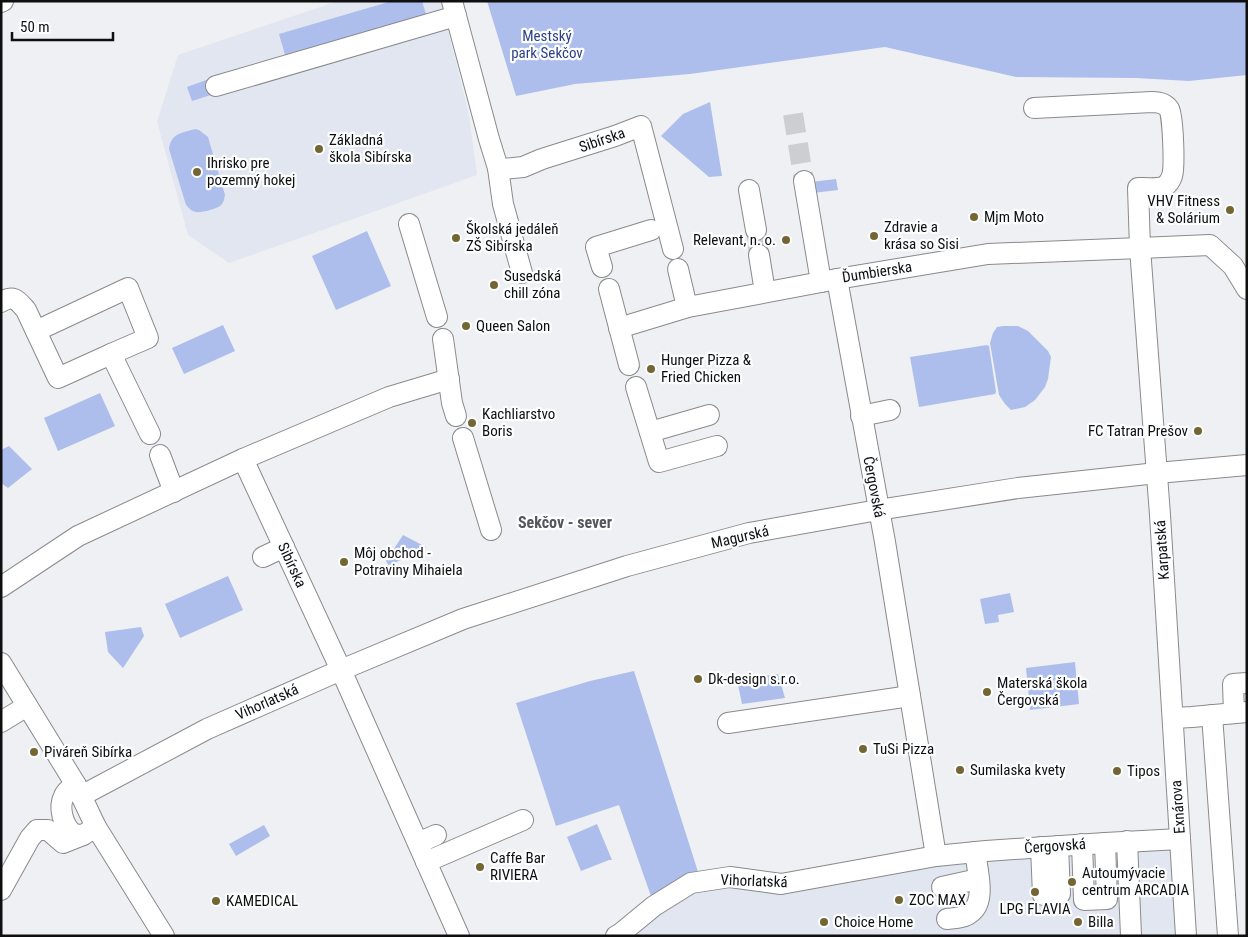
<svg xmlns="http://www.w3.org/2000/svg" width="1248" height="937" font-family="'Roboto Condensed',sans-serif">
<rect width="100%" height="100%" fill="#eff0f3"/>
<g fill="#e2e6f0">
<path d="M 338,1 L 441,1 L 469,115 L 477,175 L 229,263 L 188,235 L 157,122 L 178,55 Z"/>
<path d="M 1180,839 L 1181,936 L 616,936 L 691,883 L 781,884 L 937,865 Z"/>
</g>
<g fill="#adbeed">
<path d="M 392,1 L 422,1 L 429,24 L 288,65 L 279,34 Z"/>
<path d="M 487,1 L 1247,1 L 1247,75 L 1189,81 L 1136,78 L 1016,77 L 885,47 L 690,74 L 575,84 L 516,96 Z"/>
<path d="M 209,79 L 214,94 L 192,101 L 187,87 Z"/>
<path d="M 710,102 L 722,176 L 709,177 L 661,136 L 683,114 Z"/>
<path d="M 195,129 L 199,130 L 208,137 L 225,195 C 224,199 224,203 220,206 C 216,209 201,213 196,212 C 191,211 189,208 186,205 L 169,149 C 171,133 182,133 195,129 Z"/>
<path d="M 836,179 L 838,190 L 813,193 L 811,182 Z"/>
<path d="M 367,231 L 391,286 L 336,310 L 312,256 Z"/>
<path d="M 223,325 L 235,351 L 184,374 L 172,348 Z"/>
<path d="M 1003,326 L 1018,326 L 1028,331 L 1048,351 L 1051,357 L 1048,379 L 1045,387 L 1035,400 L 1025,407 L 1011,410 L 1005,404 L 999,395 L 990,343 L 993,333 L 997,327 Z"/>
<path d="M 987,345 L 989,346 L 996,392 L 995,394 L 919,407 L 910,357 Z"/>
<path d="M 100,393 L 115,426 L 58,451 L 44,418 Z"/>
<path d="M 9,446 L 32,469 L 8,488 L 1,483 L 1,450 Z"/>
<path d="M 403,535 L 426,547 L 389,566 L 386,561 Z"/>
<path d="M 228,576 L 243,610 L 180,638 L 165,604 Z"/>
<path d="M 1010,593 L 1014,612 L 998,615 L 999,622 L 985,624 L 980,599 Z"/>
<path d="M 141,627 L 144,636 L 123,668 L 108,652 L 105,632 Z"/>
<path d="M 1075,662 L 1079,704 L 1030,710 L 1026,668 Z"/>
<path d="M 634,671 L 700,878 L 652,899 L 619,805 L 556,826 L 516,703 L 590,681 Z"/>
<path d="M 778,674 L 785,698 L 742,704 L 737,680 Z"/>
<path d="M 597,824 L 612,860 L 609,860 L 581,871 L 567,837 Z"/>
<path d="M 264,825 L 270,836 L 236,856 L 229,844 Z"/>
</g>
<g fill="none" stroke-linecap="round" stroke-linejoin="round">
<g stroke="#cdced1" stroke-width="20" stroke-dasharray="20 10" stroke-linecap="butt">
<path d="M 793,114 L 804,181"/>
<path d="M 756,230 L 759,255"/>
</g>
<defs>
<g id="minor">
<path d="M 452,1 L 489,139 L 498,168 L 503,169 L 523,167 L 542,159 L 615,136 L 641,126 L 673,249"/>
<path d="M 1,2 L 3,1"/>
<path d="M 216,86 L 456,16"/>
<path d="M 1034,108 L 1152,102 C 1159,102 1165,103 1169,109 C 1173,116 1175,167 1172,176 C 1171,179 1168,184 1165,186 C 1160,189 1145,188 1138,188 L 1140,248 L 1210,245 L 1233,266 L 1247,289"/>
<path d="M 498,168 L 503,204 L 522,273"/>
<path d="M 804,181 L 821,282"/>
<path d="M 749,190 L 756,230"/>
<path d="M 409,224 L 437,317"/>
<path d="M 759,255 L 765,292"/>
<path d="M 602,267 L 596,247 L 651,230"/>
<path d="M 678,269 L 687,307"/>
<path d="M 837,279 L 885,542 L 936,856"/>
<path d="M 609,289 L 629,365"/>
<path d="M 1,302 C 14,294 18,301 26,310 L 58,378 L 111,354 L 150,434"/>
<path d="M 619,328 L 688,307 L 837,279 L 988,254 L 1140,248 L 1160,515 L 1186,936"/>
<path d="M 36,331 L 128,288 L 148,338 L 111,354"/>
<path d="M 443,339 L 452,403 L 456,416"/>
<path d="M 636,387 L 659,462 L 717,446"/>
<path d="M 861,416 L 890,410"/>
<path d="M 650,432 L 709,415"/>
<path d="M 463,438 L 491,530"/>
<path d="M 160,455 L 174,492"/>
<path d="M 243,459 L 341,670 L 459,936"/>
<path d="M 263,557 L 284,547"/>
<path d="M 1,587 L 78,536 L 243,459 L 389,397 L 449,379"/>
<path d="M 1,663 L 76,785 L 96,827 L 164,936"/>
<path d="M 1234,713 L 1233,684 L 1247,683"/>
<path d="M 1212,715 L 1228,936"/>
<path d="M 1173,718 L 1192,717 L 1247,712"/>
<path d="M 1,722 L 27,706"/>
<path d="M 728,723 L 910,696"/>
<path d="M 76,785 C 71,788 66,791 64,796 C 58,807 63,827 74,834 C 77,835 80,835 83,835"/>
<path d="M 81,796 L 207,729 L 341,670 L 463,619 L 627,566 L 749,533 L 878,510 L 1018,488 L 1157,473 L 1247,465"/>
<path d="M 1127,841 L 1131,936"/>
<path d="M 418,843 L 436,835"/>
<path d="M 1082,844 L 1084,900 L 1107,899 L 1105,843"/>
<path d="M 1041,847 L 1043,895 L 1060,894 L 1058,846"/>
<path d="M 426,862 L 523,820"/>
<path d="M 942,887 L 978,879"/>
<path d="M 1,890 L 30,838 L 37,830 L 48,830 L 63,843 L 83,835 L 96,827"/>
<path d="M 947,919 C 955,918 964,918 970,913 C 987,902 977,869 975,852"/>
<path d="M 616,936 L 620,934 L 654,906 L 691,883 L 730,877 L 781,884 L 936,856 L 986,851 L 1105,843 L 1180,839"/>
</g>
</defs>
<use href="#minor" stroke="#898a8d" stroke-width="22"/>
<use href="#minor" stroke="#fff" stroke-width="20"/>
</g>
<g fill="#746633" stroke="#fdfeff" stroke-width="2">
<circle cx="319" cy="149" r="5"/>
<circle cx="197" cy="172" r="5"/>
<circle cx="1230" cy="210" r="5"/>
<circle cx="974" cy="217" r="5"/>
<circle cx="874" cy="236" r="5"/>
<circle cx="456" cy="238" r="5"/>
<circle cx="786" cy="240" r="5"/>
<circle cx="494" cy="285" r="5"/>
<circle cx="466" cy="326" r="5"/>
<circle cx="651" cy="369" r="5"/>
<circle cx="472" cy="423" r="5"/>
<circle cx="1198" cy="431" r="5"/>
<circle cx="344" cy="562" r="5"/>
<circle cx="698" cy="679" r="5"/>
<circle cx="987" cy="692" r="5"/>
<circle cx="863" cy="749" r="5"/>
<circle cx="34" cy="752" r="5"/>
<circle cx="960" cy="770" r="5"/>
<circle cx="1117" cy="771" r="5"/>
<circle cx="480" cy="867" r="5"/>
<circle cx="1072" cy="882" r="5"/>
<circle cx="1035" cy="892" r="5"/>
<circle cx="899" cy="900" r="5"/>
<circle cx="216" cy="901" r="5"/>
<circle cx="824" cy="922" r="5"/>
<circle cx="1078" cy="922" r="5"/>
</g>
<g text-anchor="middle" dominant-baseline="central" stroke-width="4.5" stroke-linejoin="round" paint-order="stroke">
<g font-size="15" fill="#2c3f88" stroke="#fdfeff">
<text x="547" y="36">Mestský<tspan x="547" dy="17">park Sekčov</tspan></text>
</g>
<g font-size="15" fill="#0f0f10" stroke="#fdfeff" text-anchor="start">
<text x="329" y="140">Základná<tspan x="329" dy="17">škola Sibírska</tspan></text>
<text x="207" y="163">Ihrisko pre<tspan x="207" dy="17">pozemný hokej</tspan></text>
<text x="1220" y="201" text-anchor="end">VHV Fitness<tspan x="1220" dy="17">&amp; Solárium</tspan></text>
<text x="984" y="217">Mjm Moto</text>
<text x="884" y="227">Zdravie a<tspan x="884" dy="17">krása so Sisi</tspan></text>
<text x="466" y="229">Školská jedáleň<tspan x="466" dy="17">ZŠ Sibírska</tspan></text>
<text x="776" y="240" text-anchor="end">Relevant, n. o.</text>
<text x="504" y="276">Susedská<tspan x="504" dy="17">chill zóna</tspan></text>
<text x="476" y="326">Queen Salon</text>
<text x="661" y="360">Hunger Pizza &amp;<tspan x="661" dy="17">Fried Chicken</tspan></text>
<text x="482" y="414">Kachliarstvo<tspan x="482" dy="17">Boris</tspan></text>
<text x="1188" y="431" text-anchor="end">FC Tatran Prešov</text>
<text x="354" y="553">Môj obchod -<tspan x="354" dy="17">Potraviny Mihaiela</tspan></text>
<text x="708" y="679">Dk-design s.r.o.</text>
<text x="997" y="683">Materská škola<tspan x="997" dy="17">Čergovská</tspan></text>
<text x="873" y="749">TuSi Pizza</text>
<text x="44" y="752">Piváreň Sibírka</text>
<text x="970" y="770">Sumilaska kvety</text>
<text x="1127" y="771">Tipos</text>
<text x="490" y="858">Caffe Bar<tspan x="490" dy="17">RIVIERA</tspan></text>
<text x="1082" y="873">Autoumývacie<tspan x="1082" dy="17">centrum ARCADIA</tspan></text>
<text x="909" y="900">ZOC MAX</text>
<text x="226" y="901">KAMEDICAL</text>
<text x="1035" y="909" text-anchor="middle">LPG FLAVIA</text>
<text x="834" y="922">Choice Home</text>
<text x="1088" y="922">Billa</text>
</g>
<g font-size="15" fill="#0f0f10" stroke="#fdfeff">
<text transform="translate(602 140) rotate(-19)">Sibírska</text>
<text transform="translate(877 272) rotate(-9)">Ďumbierska</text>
<text transform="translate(874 487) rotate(79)">Čergovská</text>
<text transform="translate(740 537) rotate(-13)">Magurská</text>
<text transform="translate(1162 550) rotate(-94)">Karpatská</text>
<text transform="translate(292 565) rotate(65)">Sibírska</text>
<text transform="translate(267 702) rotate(-24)">Vihorlatská</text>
<text transform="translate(1178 807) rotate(-94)">Exnárova</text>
<text transform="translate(1055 846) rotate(-4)">Čergovská</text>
<text transform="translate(754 881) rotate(2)">Vihorlatská</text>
</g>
<g font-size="16" font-weight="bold" fill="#555659" stroke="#fdfeff">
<text x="565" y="522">Sekčov - sever</text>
</g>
</g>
<rect width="1248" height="937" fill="none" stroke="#0f0f10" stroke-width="5"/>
<path d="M12 32v8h101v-8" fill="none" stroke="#0f0f10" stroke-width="2.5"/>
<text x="20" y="32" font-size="15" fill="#0f0f10" stroke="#fdfeff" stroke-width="4" paint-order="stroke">50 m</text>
</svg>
